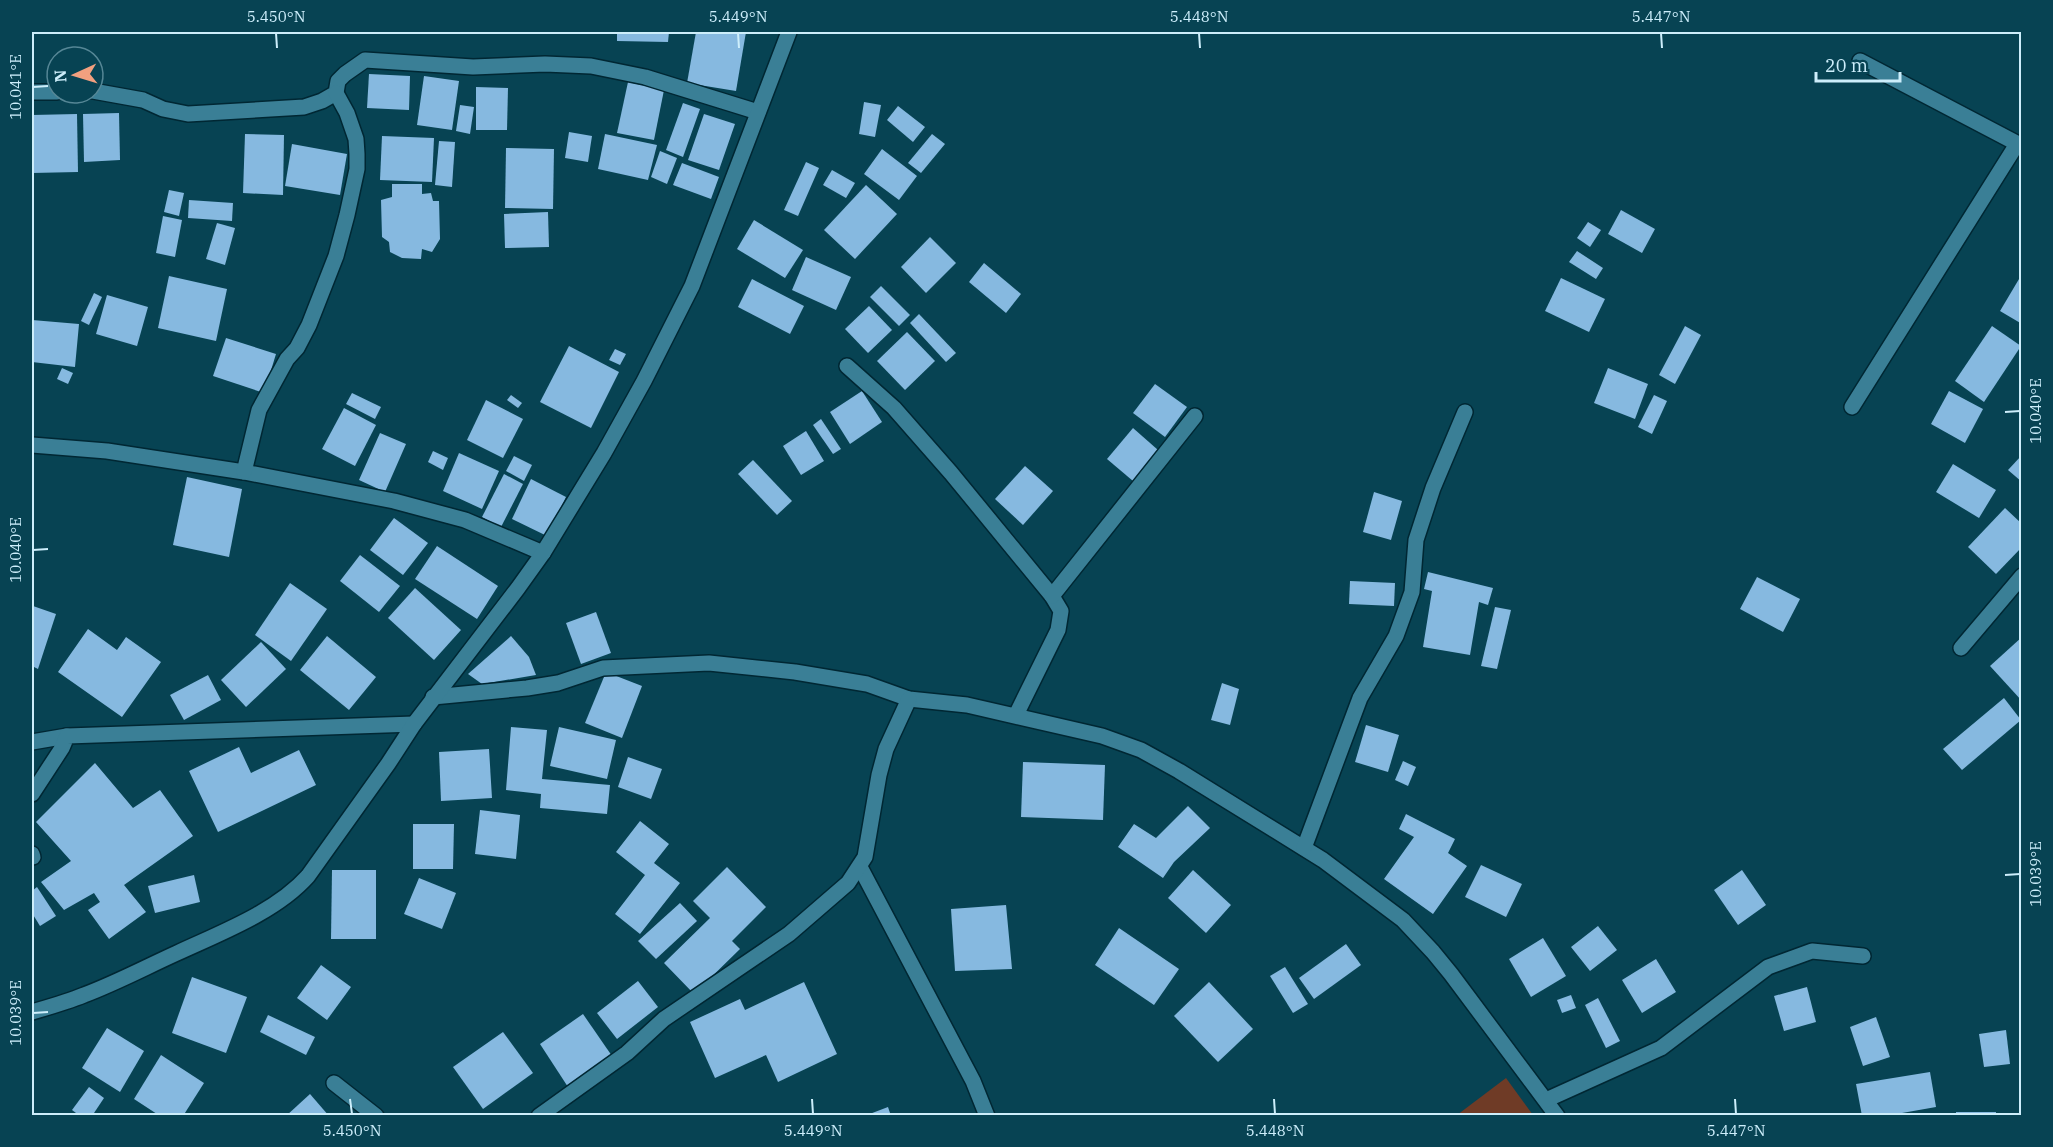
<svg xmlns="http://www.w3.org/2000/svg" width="2053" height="1147" font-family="'IBM Plex Serif',serif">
<rect width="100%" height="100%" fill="#074353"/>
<path fill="#6f3b26" d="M 1506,1078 L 1533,1115 L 1457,1115 Z"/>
<g fill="#86b9e0">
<path d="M 617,32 L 669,32 L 668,42 L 617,41 Z"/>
<path d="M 696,32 L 746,32 L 736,91 L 687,83 Z"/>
<path d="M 369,74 L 410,76 L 409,110 L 367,108 Z"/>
<path d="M 424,76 L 459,81 L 452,130 L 417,125 Z"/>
<path d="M 628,82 L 664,90 L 654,140 L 617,133 Z"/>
<path d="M 476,87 L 508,88 L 507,130 L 476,130 Z"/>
<path d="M 864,102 L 881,105 L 875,137 L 859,134 Z"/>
<path d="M 683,103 L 700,109 L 683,157 L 666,150 Z"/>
<path d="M 460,105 L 474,107 L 470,134 L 456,131 Z"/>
<path d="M 898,106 L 925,127 L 913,142 L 887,120 Z"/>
<path d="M 119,113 L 120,160 L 84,162 L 83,114 Z"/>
<path d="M 77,114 L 78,172 L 32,173 L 32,115 Z"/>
<path d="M 704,114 L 735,124 L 719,170 L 688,160 Z"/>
<path d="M 569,132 L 592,136 L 588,162 L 565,158 Z"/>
<path d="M 245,134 L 284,135 L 283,195 L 243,193 Z"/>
<path d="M 605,134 L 657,145 L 648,180 L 598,169 Z"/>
<path d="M 932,134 L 945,144 L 921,173 L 908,163 Z"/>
<path d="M 382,136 L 434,138 L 432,182 L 380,180 Z"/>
<path d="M 439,141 L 455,142 L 452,187 L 435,185 Z"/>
<path d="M 292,144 L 347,154 L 340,195 L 285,186 Z"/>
<path d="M 506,148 L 554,149 L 553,209 L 505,208 Z"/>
<path d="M 882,149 L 917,176 L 899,200 L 864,174 Z"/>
<path d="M 660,151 L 677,158 L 667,184 L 651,177 Z"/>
<path d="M 806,162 L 819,168 L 798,216 L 784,210 Z"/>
<path d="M 682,163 L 719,177 L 711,199 L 673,185 Z"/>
<path d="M 832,170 L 855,183 L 846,198 L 823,185 Z"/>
<path d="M 392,184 L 422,184 L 422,194 L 431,193 L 433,201 L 439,201 L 440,239 L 432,252 L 422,249 L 421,259 L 402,258 L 390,252 L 389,242 L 382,237 L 381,200 L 392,197 Z"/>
<path d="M 866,185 L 897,214 L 855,259 L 824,230 Z"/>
<path d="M 169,190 L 184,193 L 179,216 L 164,212 Z"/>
<path d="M 189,200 L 233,203 L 232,221 L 188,218 Z"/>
<path d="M 1621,210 L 1655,229 L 1642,253 L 1608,234 Z"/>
<path d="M 548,212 L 549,247 L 505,248 L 504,214 Z"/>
<path d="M 163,216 L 182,220 L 175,257 L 156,253 Z"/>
<path d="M 754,220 L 803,250 L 785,278 L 737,249 Z"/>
<path d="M 1588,222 L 1601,230 L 1590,247 L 1577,238 Z"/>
<path d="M 217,223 L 235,228 L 225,265 L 206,259 Z"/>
<path d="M 930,237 L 956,263 L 926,293 L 901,267 Z"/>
<path d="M 1577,251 L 1603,268 L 1596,279 L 1569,262 Z"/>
<path d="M 806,257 L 851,277 L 836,310 L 792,290 Z"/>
<path d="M 984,263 L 1021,294 L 1006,313 L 969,282 Z"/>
<path d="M 2022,274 L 2022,324 L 2000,311 Z"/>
<path d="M 169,276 L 227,289 L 216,341 L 158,328 Z"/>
<path d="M 1561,278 L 1605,299 L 1589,332 L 1545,311 Z"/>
<path d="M 752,279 L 804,306 L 790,334 L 738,307 Z"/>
<path d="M 881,286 L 910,315 L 899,326 L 870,297 Z"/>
<path d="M 94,293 L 102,297 L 89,325 L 81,321 Z"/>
<path d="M 107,295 L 148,307 L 137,346 L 96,334 Z"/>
<path d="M 869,306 L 892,330 L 868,353 L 845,329 Z"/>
<path d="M 919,314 L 956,353 L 946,362 L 910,323 Z"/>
<path d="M 32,320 L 79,324 L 75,367 L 32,362 Z"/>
<path d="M 1685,326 L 1701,335 L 1675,384 L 1659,375 Z"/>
<path d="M 1992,326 L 2021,346 L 1984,402 L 1955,381 Z"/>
<path d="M 907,332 L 935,361 L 905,390 L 877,361 Z"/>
<path d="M 226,338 L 276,354 L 264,393 L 213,376 Z"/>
<path d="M 569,346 L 619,372 L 591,428 L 540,402 Z"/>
<path d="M 615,349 L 626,354 L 620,365 L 609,360 Z"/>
<path d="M 62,368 L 73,373 L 68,384 L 57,379 Z"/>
<path d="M 1608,368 L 1648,384 L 1635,419 L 1594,403 Z"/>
<path d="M 1155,384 L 1187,407 L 1165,437 L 1133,413 Z"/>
<path d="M 862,391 L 882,422 L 850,444 L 830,412 Z"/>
<path d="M 1949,391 L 1983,409 L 1965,443 L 1931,424 Z"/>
<path d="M 352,393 L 381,407 L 375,419 L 346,404 Z"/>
<path d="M 511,395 L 522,403 L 518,408 L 507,400 Z"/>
<path d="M 1654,395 L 1667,401 L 1652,434 L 1638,427 Z"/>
<path d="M 486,400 L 523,419 L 503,458 L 467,440 Z"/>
<path d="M 344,408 L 376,425 L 355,466 L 322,449 Z"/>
<path d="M 821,419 L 841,449 L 833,454 L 813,425 Z"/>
<path d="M 1133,428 L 1158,450 L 1133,481 L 1107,459 Z"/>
<path d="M 806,431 L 824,461 L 801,475 L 783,446 Z"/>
<path d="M 380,433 L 406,444 L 385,492 L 359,480 Z"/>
<path d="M 433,451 L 448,458 L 443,470 L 428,462 Z"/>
<path d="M 459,453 L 499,471 L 482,509 L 443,491 Z"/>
<path d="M 2022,455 L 2022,482 L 2008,470 Z"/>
<path d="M 514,456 L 532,465 L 524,481 L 506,471 Z"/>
<path d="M 753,460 L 792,501 L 777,515 L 738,474 Z"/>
<path d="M 1953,464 L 1996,490 L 1979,518 L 1936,492 Z"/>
<path d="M 1025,466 L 1053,491 L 1023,525 L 995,499 Z"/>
<path d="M 504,474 L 523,484 L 501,527 L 482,517 Z"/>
<path d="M 187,477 L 242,489 L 229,557 L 173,545 Z"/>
<path d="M 531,479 L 566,497 L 547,536 L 512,519 Z"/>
<path d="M 1374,492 L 1402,501 L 1391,540 L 1363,532 Z"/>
<path d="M 2005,508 L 2022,524 L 2022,547 L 1996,574 L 1968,547 Z"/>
<path d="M 394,518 L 428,543 L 403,575 L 370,550 Z"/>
<path d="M 437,546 L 498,586 L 477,619 L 415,579 Z"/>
<path d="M 360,555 L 400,586 L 379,612 L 340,581 Z"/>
<path d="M 1428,572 L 1493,588 L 1488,605 L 1479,602 L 1470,655 L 1423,647 L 1432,591 L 1424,589 Z"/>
<path d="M 1757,577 L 1800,599 L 1783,632 L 1740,609 Z"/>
<path d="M 1350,581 L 1395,583 L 1394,606 L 1349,604 Z"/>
<path d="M 290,583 L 327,609 L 291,661 L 255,635 Z"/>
<path d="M 415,588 L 461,630 L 434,660 L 388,618 Z"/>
<path d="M 33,606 L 56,614 L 38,669 L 32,666 Z"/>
<path d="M 1495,607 L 1511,610 L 1497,669 L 1481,666 Z"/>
<path d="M 596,612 L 611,653 L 581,664 L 566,623 Z"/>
<path d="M 88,629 L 117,650 L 126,637 L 161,662 L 122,717 L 58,672 Z"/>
<path d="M 327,636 L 376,677 L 349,710 L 300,670 Z"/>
<path d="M 511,636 L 529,657 L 536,675 L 482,684 L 468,674 Z"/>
<path d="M 2022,637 L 2022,701 L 1990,666 Z"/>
<path d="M 261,642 L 286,669 L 246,707 L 221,680 Z"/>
<path d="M 606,672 L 642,686 L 622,738 L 585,723 Z"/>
<path d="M 208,675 L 221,700 L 184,720 L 170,695 Z"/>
<path d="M 1222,683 L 1239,689 L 1230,725 L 1211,720 Z"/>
<path d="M 2004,698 L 2021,720 L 1962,770 L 1943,749 Z"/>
<path d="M 1366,725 L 1399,735 L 1388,772 L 1355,762 Z"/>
<path d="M 511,727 L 547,730 L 542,779 L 610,785 L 607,814 L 540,808 L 541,794 L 506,790 Z"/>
<path d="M 559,727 L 616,740 L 607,779 L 550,766 Z"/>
<path d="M 239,747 L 251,773 L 299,750 L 316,785 L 218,832 L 189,771 Z"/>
<path d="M 489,749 L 492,798 L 441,801 L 439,752 Z"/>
<path d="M 628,757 L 662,769 L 651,799 L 618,787 Z"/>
<path d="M 1403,761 L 1416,767 L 1408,786 L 1395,780 Z"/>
<path d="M 1023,762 L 1105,765 L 1103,820 L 1021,817 Z"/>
<path d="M 95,763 L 133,808 L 160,790 L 193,836 L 124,885 L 146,912 L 109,939 L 88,910 L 100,902 L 94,893 L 64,910 L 41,882 L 71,861 L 36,822 Z"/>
<path d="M 1188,806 L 1210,828 L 1174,862 L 1163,878 L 1118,847 L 1134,824 L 1156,838 Z"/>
<path d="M 480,810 L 520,815 L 516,859 L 475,854 Z"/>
<path d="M 1406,814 L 1455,839 L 1448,853 L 1467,866 L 1433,914 L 1384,879 L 1414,837 L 1399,829 Z"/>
<path d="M 640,821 L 669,844 L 654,863 L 680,883 L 640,934 L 615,914 L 645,875 L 616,852 Z"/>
<path d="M 413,824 L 454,824 L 453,869 L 413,869 Z"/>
<path d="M 1481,865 L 1522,884 L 1506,917 L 1465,897 Z"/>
<path d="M 727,867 L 766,907 L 732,941 L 740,949 L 694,994 L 664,963 L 710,918 L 693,901 Z"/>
<path d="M 332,870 L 376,870 L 376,939 L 331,939 Z"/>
<path d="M 1193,870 L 1231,905 L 1206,933 L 1168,898 Z"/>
<path d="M 1742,870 L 1766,905 L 1738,925 L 1714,890 Z"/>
<path d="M 194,875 L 200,902 L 155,913 L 148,886 Z"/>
<path d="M 419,878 L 456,893 L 442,929 L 404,914 Z"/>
<path d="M 37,887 L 56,916 L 40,926 L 32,913 L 32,891 Z"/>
<path d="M 680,903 L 697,921 L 656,959 L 638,941 Z"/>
<path d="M 1006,905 L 1012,969 L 955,971 L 951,909 Z"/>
<path d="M 1598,926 L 1617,950 L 1590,971 L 1571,947 Z"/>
<path d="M 1119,928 L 1179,969 L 1154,1005 L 1095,965 Z"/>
<path d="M 1543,938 L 1566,976 L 1531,997 L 1509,959 Z"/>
<path d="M 1346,944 L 1361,965 L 1314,999 L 1299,978 Z"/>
<path d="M 1656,959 L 1676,992 L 1642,1013 L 1622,980 Z"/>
<path d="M 321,965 L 351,987 L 327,1020 L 297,998 Z"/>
<path d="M 1285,967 L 1308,1004 L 1293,1013 L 1270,976 Z"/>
<path d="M 192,977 L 247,997 L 226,1053 L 172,1033 Z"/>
<path d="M 638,981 L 658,1007 L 617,1039 L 597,1013 Z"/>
<path d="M 804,982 L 837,1054 L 778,1082 L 766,1055 L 715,1078 L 690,1022 L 740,999 L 745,1010 Z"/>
<path d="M 1209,982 L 1253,1029 L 1218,1062 L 1174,1016 Z"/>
<path d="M 1807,987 L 1816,1022 L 1784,1031 L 1774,996 Z"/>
<path d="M 1571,995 L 1576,1008 L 1562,1013 L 1557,1000 Z"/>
<path d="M 1598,998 L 1620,1041 L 1606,1048 L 1585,1005 Z"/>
<path d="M 583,1014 L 612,1056 L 568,1087 L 540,1044 Z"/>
<path d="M 268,1015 L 315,1037 L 306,1055 L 260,1032 Z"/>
<path d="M 1876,1017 L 1890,1057 L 1863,1066 L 1850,1027 Z"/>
<path d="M 107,1028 L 144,1051 L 120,1092 L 82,1068 Z"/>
<path d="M 2006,1030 L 2010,1064 L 1984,1067 L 1979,1034 Z"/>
<path d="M 503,1032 L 533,1073 L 483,1109 L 453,1067 Z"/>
<path d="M 161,1055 L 204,1083 L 183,1116 L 160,1116 L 134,1099 Z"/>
<path d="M 1930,1072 L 1936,1107 L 1885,1116 L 1862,1116 L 1856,1084 Z"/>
<path d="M 89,1087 L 104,1098 L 92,1116 L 80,1116 L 72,1110 Z"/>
<path d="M 310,1094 L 329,1116 L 286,1116 Z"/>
<path d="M 888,1107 L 891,1116 L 867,1116 L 867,1115 Z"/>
<rect x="1956" y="1112" width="40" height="4"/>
</g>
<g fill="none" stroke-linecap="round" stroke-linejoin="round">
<defs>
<g id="minor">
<path d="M 1860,61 L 2022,146"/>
<path d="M 93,91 L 143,100 L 163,109 L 188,114 L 304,107 L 322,101 L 336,93 L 338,81 L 345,74 L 365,60 L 473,67 L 545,64 L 591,66 L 645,77 L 758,112"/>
<path d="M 32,92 L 57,92"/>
<path d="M 847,366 L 894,408 L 951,473 L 1052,596 L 1061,611 L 1058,630 L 1016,715"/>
<path d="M 1852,407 L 2017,144"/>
<path d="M 32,445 L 107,451 L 244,472 L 394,501 L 465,520 L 543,553"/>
<path d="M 244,472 L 259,410 L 287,359 L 297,348 L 309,325 L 336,256 L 347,215 L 357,169 L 357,154 L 356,139 L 347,113 L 336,93"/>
<path d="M 1052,596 L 1195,416"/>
<path d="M 1961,648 L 2022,576"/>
<path d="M 433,697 L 527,688 L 558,683 L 603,668 L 709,663 L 795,672 L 867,684 L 909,699 L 967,705 L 1102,736 L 1141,750 L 1179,771 L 1323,860 L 1403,920 L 1433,952 L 1451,974 L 1557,1116"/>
<path d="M 32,742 L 67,736"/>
<path d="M 32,794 L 62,748 L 67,736 L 414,724"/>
<path d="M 1304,848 L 1360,698 L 1396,636 L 1412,592 L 1416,540 L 1433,488 L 1465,412"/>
<path d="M 32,854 L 33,857"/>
<path d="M 860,867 L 973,1081 L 987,1116"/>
<path d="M 32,1012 C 49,1007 67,1002 84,995 C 116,983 146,967 177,953 C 220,933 276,912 308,876 L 388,764 L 414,724 L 518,588 L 543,553 L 604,453 L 644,381 L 692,286 L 789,32"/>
<path d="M 334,1083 L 376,1116"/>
<path d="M 1546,1100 L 1661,1048 L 1768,967 L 1812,951 L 1863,956"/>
<path d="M 539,1116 L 627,1053 L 664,1019 L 789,934 L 848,883 L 865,857 L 879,775 L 886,749 L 909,699"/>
</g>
</defs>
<use href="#minor" stroke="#002733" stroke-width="18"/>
<use href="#minor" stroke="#3a7f96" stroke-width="15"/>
</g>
<path fill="none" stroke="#cdeefb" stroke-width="2" d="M 276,33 L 277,48M 738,33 L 739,48M 1199,33 L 1200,48M 1661,33 L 1662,48M 33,87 L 48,86M 2005,412 L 2020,411M 33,550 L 48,549M 2005,875 L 2020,874M 33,1013 L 48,1012M 350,1099 L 352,1114M 812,1099 L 813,1114M 1274,1099 L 1275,1114M 1735,1099 L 1736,1114"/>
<rect width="2053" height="1147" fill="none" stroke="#074353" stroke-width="66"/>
<g transform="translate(75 75) rotate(266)"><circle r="28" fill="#074353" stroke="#568796" stroke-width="1.5"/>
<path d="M0-4.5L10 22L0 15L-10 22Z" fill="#f2a07f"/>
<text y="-9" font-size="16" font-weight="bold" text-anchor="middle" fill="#cdeefb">N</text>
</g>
<path d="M1816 72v9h84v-9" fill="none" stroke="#cdeefb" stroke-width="3"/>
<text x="1825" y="72" font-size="18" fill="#cdeefb" stroke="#074353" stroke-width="4.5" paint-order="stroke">20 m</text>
<rect x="33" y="33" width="1987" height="1081" fill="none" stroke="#cdeefb" stroke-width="2"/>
<g font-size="15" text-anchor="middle" fill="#cdeefb">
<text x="276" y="22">5.450°N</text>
<text x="738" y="22">5.449°N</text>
<text x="1199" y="22">5.448°N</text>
<text x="1661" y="22">5.447°N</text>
<text transform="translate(16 87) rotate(-90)" y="5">10.041°E</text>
<text transform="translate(2036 411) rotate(-90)" y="5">10.040°E</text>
<text transform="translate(16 550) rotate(-90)" y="5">10.040°E</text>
<text transform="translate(2036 874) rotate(-90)" y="5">10.039°E</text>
<text transform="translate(16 1013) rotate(-90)" y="5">10.039°E</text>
<text x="352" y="1136">5.450°N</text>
<text x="813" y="1136">5.449°N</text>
<text x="1275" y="1136">5.448°N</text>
<text x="1736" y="1136">5.447°N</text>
</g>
</svg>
